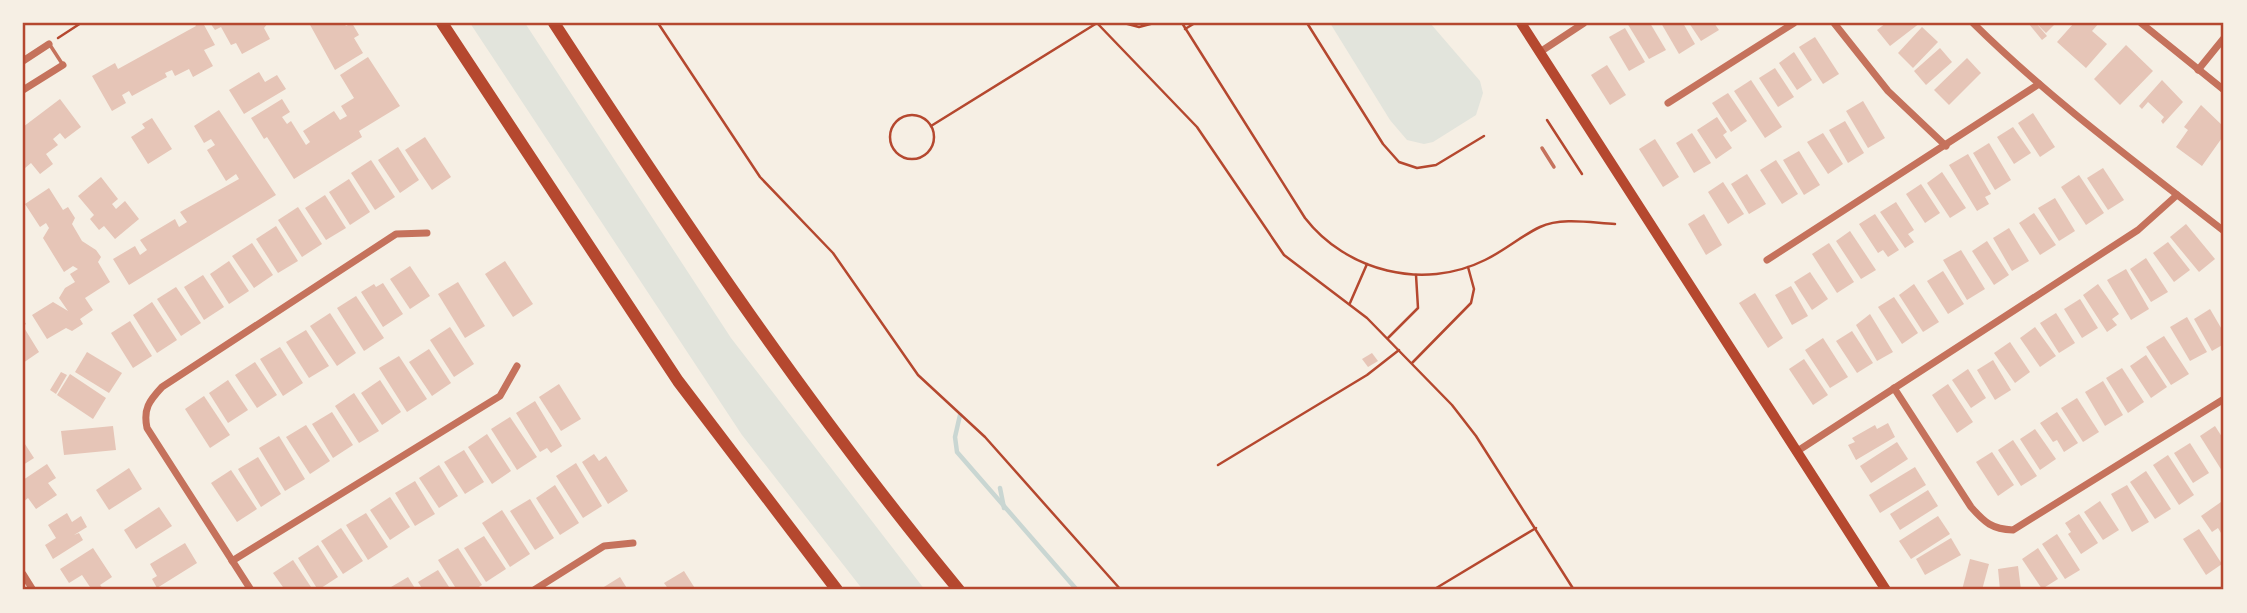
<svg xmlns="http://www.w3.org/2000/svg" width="2247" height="613" font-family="Figtree,sans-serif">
<rect width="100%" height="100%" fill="#f6efe4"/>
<g fill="#e2e4dc">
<path d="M 470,23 L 525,23 L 731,338 L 925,590 L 863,590 L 742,435 Z"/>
<path d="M 1330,23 L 1430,23 L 1480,81 L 1483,93 L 1476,115 L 1433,142 L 1424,144 L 1407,140 L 1390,120 Z"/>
</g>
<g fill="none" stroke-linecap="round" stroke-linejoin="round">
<g stroke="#c9d6d2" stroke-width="4.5">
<path d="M 960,415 L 955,437 L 957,452 L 1077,590"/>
<path d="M 1000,488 L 1004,508"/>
</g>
</g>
<g fill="#e6c5b7">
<path d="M 194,23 L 203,23 L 215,45 L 204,50 L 213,66 L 193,77 L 189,69 L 175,76 L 172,70 L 165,73 L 167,77 L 132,96 L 129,91 L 122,95 L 126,103 L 112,111 L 92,76 L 115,63 L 118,69 L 196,26 Z"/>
<path d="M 210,23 L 268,23 L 264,28 L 270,39 L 242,54 L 236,43 L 231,45 L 221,27 L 215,30 Z"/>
<path d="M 309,23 L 344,23 L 346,26 L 352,23 L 359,35 L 354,38 L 363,53 L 335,70 Z"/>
<path d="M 1627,23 L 1650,23 L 1666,50 L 1649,59 Z"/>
<path d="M 1661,23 L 1683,23 L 1695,44 L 1679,54 Z"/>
<path d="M 1689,23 L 1714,23 L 1719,30 L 1701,41 Z"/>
<path d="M 1886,23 L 1920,23 L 1890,46 L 1877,30 Z"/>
<path d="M 2036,23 L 2047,36 L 2042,40 L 2029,24 Z"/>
<path d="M 2036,23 L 2056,23 L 2046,33 Z"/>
<path d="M 2074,23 L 2099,23 L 2092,31 L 2107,44 L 2086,68 L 2057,42 Z"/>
<path d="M 1922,27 L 1938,42 L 1913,68 L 1898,53 Z"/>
<path d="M 1625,28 L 1645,62 L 1629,71 L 1609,37 Z"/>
<path d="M 1815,37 L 1839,74 L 1823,84 L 1799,47 Z"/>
<path d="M 2126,45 L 2153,71 L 2120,105 L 2094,79 Z"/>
<path d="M 1940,48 L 1952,62 L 1926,85 L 1914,71 Z"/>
<path d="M 1794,52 L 1812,80 L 1797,90 L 1779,63 Z"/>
<path d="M 368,57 L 400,106 L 359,131 L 362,137 L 294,179 L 267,137 L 264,139 L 251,118 L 282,99 L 290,112 L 282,117 L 287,124 L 291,121 L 306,145 L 310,142 L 303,131 L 334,111 L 340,120 L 347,116 L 341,106 L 354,98 L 340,75 Z"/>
<path d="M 1967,58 L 1981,73 L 1949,105 L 1934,90 Z"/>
<path d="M 1607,65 L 1626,95 L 1610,105 L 1591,75 Z"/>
<path d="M 1775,68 L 1794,97 L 1778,107 L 1759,78 Z"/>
<path d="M 259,72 L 265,82 L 277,75 L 286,89 L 244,114 L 229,90 Z"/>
<path d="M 1751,80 L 1782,127 L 1765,138 L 1734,91 Z"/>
<path d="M 2162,80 L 2183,102 L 2163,124 L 2161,121 L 2164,117 L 2148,102 L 2142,109 L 2139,106 Z"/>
<path d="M 1728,93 L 1747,121 L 1731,132 L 1712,103 Z"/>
<path d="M 60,99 L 81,127 L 65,139 L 60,133 L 53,139 L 58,145 L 46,154 L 53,164 L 40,174 L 31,163 L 25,168 L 23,166 L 23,127 Z"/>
<path d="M 1863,101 L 1885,138 L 1868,148 L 1846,111 Z"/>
<path d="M 2201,105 L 2224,127 L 2224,135 L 2202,166 L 2176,147 L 2188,130 L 2184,127 Z"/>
<path d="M 219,110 L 276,195 L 129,285 L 113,259 L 135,246 L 140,255 L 147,250 L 140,240 L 175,219 L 179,227 L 187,222 L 180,212 L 239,179 L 236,174 L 226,181 L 207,150 L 215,145 L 211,139 L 204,143 L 194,126 Z"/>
<path d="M 2033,113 L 2055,147 L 2040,157 L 2018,123 Z"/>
<path d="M 1717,117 L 1727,132 L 1723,135 L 1732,148 L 1716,159 L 1697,130 Z"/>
<path d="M 152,118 L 172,149 L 148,164 L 131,137 L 145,128 L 142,124 Z"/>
<path d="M 1845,121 L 1864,153 L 1848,163 L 1829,130 Z"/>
<path d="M 2013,127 L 2031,153 L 2014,164 L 1997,137 Z"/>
<path d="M 1692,133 L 1711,163 L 1694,173 L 1676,143 Z"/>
<path d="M 1823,133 L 1843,164 L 1828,174 L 1807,142 Z"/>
<path d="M 425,137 L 451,177 L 432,190 L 405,150 Z"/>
<path d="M 1655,139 L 1679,177 L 1663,187 L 1639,149 Z"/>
<path d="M 1989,143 L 2011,180 L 1995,190 L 1973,153 Z"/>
<path d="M 398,147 L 419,180 L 400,193 L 378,160 Z"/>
<path d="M 1799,151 L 1820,185 L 1804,195 L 1783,160 Z"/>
<path d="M 1968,154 L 1991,194 L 1985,197 L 1989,204 L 1977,211 L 1949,165 Z"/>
<path d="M 371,160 L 395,197 L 375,210 L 351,173 Z"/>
<path d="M 1776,160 L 1798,194 L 1782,204 L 1760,170 Z"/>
<path d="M 2103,168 L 2124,200 L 2108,210 L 2087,178 Z"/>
<path d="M 1942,172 L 1966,208 L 1950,218 L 1927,183 Z"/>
<path d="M 1747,174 L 1766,204 L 1749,214 L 1731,184 Z"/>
<path d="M 2079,175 L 2104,213 L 2086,225 L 2061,187 Z"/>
<path d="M 101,177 L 118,199 L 112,204 L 116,209 L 125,201 L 139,219 L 115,239 L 104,226 L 99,230 L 90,219 L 94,215 L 78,196 Z"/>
<path d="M 349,179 L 370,212 L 350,225 L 329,192 Z"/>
<path d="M 1723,182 L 1744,214 L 1728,224 L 1708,192 Z"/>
<path d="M 1921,184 L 1940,213 L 1925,223 L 1906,194 Z"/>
<path d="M 49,188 L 63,210 L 68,207 L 75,218 L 72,224 L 82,241 L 96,250 L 101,257 L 98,262 L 110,282 L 85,298 L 93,310 L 80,319 L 83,324 L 72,331 L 66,328 L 47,339 L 32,315 L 53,302 L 68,311 L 59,298 L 65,288 L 75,282 L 70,274 L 78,269 L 73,266 L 64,272 L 43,238 L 49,228 L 46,223 L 40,227 L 25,204 Z"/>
<path d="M 325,195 L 346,228 L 326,240 L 305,208 Z"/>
<path d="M 2055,198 L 2075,231 L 2059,241 L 2038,208 Z"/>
<path d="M 1896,202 L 1914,230 L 1908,234 L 1914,242 L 1905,248 L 1880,212 Z"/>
<path d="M 298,207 L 322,244 L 302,257 L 278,220 Z"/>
<path d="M 2034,213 L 2056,245 L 2040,255 L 2019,223 Z"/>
<path d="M 1704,214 L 1722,245 L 1706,255 L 1688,224 Z"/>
<path d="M 1875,214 L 1899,250 L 1888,257 L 1883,250 L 1878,253 L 1859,224 Z"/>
<path d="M 2186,224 L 2215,259 L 2199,272 L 2170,237 Z"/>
<path d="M 276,226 L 298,261 L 278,273 L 256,239 Z"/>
<path d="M 2009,228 L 2029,261 L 2012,271 L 1993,238 Z"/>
<path d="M 1850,231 L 1876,270 L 1861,279 L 1836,241 Z"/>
<path d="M 1987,241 L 2009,275 L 1994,285 L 1972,251 Z"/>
<path d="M 2168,242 L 2190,270 L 2174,282 L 2153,253 Z"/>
<path d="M 252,243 L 273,275 L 254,288 L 232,256 Z"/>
<path d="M 1829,243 L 1854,282 L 1837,293 L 1812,254 Z"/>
<path d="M 1961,250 L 1985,289 L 1967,300 L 1943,260 Z"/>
<path d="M 2146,258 L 2168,292 L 2151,302 L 2130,269 Z"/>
<path d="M 229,261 L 249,291 L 229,304 L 210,274 Z"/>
<path d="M 505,261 L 533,304 L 513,317 L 485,274 Z"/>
<path d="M 410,266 L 430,296 L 410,309 L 390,279 Z"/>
<path d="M 2126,269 L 2149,309 L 2131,320 L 2107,280 Z"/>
<path d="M 1943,271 L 1964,304 L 1948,314 L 1927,281 Z"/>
<path d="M 1810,272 L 1828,299 L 1812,310 L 1794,282 Z"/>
<path d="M 203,275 L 224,307 L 204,320 L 184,287 Z"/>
<path d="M 458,282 L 485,326 L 465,338 L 438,294 Z"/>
<path d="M 383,283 L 403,314 L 383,327 L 361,292 L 374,284 L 376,287 Z"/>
<path d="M 1914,284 L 1939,322 L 1923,332 L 1899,295 Z"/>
<path d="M 2098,284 L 2119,314 L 2112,319 L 2117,325 L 2107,332 L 2083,295 Z"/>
<path d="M 1791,286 L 1808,316 L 1792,325 L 1775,295 Z"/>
<path d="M 176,287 L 201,323 L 181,336 L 157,299 Z"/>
<path d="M 1755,293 L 1783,338 L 1768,348 L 1739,303 Z"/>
<path d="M 356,296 L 384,338 L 364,351 L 337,308 Z"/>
<path d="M 1894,297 L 1918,333 L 1902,344 L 1878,307 Z"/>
<path d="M 2080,299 L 2098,328 L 2082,338 L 2064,309 Z"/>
<path d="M 152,302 L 177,340 L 157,353 L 133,315 Z"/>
<path d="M 2210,309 L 2224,333 L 2224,344 L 2212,351 L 2194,319 Z"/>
<path d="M 330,313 L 356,353 L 337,366 L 310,326 Z"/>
<path d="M 2056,313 L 2075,343 L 2059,353 L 2040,323 Z"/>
<path d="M 1870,314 L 1893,352 L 1877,361 L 1856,325 Z"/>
<path d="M 2187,317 L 2207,352 L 2190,361 L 2170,327 Z"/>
<path d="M 23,319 L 26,324 L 23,326 L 39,352 L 23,363 Z"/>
<path d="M 130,321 L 152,356 L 133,368 L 111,333 Z"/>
<path d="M 450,327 L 474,364 L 454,377 L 430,340 Z"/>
<path d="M 2035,327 L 2056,356 L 2040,367 L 2020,338 Z"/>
<path d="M 306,330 L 329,366 L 309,378 L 286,342 Z"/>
<path d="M 1852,331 L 1873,363 L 1857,373 L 1836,341 Z"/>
<path d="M 2164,336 L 2189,374 L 2171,385 L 2146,347 Z"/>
<path d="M 1823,338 L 1848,377 L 1830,388 L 1805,350 Z"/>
<path d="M 2010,342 L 2030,372 L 2015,383 L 1994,353 Z"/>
<path d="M 280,347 L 303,383 L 283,396 L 260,359 Z"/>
<path d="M 429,349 L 451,383 L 432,396 L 409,362 Z"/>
<path d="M 87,352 L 122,373 L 109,393 L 75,372 Z"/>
<path d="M 1372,353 L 1378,361 L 1368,367 L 1362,359 Z"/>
<path d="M 2146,355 L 2167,387 L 2151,398 L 2130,366 Z"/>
<path d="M 399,356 L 427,399 L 407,412 L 379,368 Z"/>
<path d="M 1804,359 L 1828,395 L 1813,405 L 1789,369 Z"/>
<path d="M 1993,360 L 2011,390 L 1995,400 L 1977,370 Z"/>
<path d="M 255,362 L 277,395 L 257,408 L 235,375 Z"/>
<path d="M 2122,368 L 2144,402 L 2128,413 L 2106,378 Z"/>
<path d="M 1968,369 L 1986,398 L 1971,408 L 1952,380 Z"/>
<path d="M 61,372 L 67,375 L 56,394 L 50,390 Z"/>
<path d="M 70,374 L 106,398 L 93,419 L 57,395 Z"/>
<path d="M 228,380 L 248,410 L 228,423 L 209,393 Z"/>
<path d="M 380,380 L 401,412 L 382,425 L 361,393 Z"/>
<path d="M 2103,381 L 2123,415 L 2105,426 L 2085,392 Z"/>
<path d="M 559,384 L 581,419 L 561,431 L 539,397 Z"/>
<path d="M 1948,384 L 1973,422 L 1957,433 L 1932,395 Z"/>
<path d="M 354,393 L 379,431 L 359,443 L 335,406 Z"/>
<path d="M 204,396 L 230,435 L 210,448 L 185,409 Z"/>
<path d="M 2077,398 L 2099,432 L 2083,442 L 2061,408 Z"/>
<path d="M 535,401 L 562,446 L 551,453 L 547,448 L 540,452 L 516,413 Z"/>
<path d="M 332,412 L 353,445 L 333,458 L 312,424 Z"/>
<path d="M 2057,412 L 2078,443 L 2064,452 L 2057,440 L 2053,442 L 2040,423 Z"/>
<path d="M 510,417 L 537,457 L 517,470 L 491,429 Z"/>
<path d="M 1888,423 L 1895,437 L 1856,460 L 1848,445 L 1855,442 L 1852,438 L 1875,425 L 1877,429 Z"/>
<path d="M 306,425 L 330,461 L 310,474 L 286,437 Z"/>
<path d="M 113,426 L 116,450 L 64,455 L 61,431 Z"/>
<path d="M 2215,426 L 2224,440 L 2224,474 L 2200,436 Z"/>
<path d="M 2035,429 L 2056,459 L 2040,470 L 2020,439 Z"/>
<path d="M 487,434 L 511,471 L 492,484 L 468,447 Z"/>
<path d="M 279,436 L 305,479 L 285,491 L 259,448 Z"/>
<path d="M 2013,440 L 2037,476 L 2021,486 L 1998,450 Z"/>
<path d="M 23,441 L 34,458 L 23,465 Z"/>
<path d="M 1897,442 L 1908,459 L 1871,483 L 1860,466 Z"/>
<path d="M 2190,443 L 2209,473 L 2193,483 L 2174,453 Z"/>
<path d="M 464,450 L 484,482 L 465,494 L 444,462 Z"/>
<path d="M 1992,452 L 2014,485 L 1998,496 L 1976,462 Z"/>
<path d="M 594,454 L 599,461 L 606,456 L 628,491 L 608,504 L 582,462 Z"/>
<path d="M 2168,455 L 2194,495 L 2179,505 L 2153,465 Z"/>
<path d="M 258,457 L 281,494 L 261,507 L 238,469 Z"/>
<path d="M 576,463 L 602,506 L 583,518 L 556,476 Z"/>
<path d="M 47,464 L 56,478 L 48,483 L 57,495 L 36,509 L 28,498 L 23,502 L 23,480 Z"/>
<path d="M 439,465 L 458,496 L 439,508 L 419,478 Z"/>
<path d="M 1915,467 L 1926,485 L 1880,513 L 1869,495 Z"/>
<path d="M 129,468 L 142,489 L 109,510 L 96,490 Z"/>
<path d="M 231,470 L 257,509 L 237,522 L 211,483 Z"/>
<path d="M 2146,471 L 2171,509 L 2155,519 L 2130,482 Z"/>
<path d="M 415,481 L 435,514 L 415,526 L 395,493 Z"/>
<path d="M 555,485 L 579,523 L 560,535 L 536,498 Z"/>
<path d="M 2127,485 L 2149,522 L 2132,532 L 2111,494 Z"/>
<path d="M 1928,490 L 1938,506 L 1900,530 L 1890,514 Z"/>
<path d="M 390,497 L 410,527 L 390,540 L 370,510 Z"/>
<path d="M 530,499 L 554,538 L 535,550 L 510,511 Z"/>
<path d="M 2100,501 L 2119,530 L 2103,540 L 2084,512 Z"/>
<path d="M 2221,502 L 2224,506 L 2224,538 L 2218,528 L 2212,532 L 2201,516 Z"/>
<path d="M 159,507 L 172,526 L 136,549 L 124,530 Z"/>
<path d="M 502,510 L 530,554 L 510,567 L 482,523 Z"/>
<path d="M 67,513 L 72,522 L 81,516 L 87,527 L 74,535 L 79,533 L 83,540 L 53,559 L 45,545 L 56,538 L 48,525 Z"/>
<path d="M 366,513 L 388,547 L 368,560 L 346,525 Z"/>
<path d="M 2079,514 L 2098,543 L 2081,554 L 2068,534 L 2071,532 L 2065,523 Z"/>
<path d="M 1938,516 L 1950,534 L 1911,559 L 1899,541 Z"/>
<path d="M 341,528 L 363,561 L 343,574 L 321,541 Z"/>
<path d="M 2199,529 L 2222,564 L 2206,575 L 2183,539 Z"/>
<path d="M 2057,534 L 2080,570 L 2065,579 L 2042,544 Z"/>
<path d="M 484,536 L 506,569 L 486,582 L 464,548 Z"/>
<path d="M 1951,538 L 1961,555 L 1925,575 L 1916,559 Z"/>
<path d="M 185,543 L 197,563 L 157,588 L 152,579 L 157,576 L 150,564 Z"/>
<path d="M 318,545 L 338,577 L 318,590 L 298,558 Z"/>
<path d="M 93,548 L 112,577 L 100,585 L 104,590 L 92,590 L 82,575 L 69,583 L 60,569 Z"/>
<path d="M 458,548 L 482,585 L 474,590 L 457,590 L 438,560 Z"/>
<path d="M 2038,548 L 2058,579 L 2042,589 L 2022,559 Z"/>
<path d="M 1970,559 L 1989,564 L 1982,590 L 1962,590 Z"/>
<path d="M 293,560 L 313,590 L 285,590 L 273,573 Z"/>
<path d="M 2018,566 L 2021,590 L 2000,590 L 1998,569 Z"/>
<path d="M 438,570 L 451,590 L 423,590 L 418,582 Z"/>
<path d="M 684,571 L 696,590 L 669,590 L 664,583 Z"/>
<path d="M 408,577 L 416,590 L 386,590 Z"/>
<path d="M 620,577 L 628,590 L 599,590 Z"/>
</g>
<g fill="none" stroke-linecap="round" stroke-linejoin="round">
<g stroke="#b5482f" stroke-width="2.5">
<path d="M 658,23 L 760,177 L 833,253 L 918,375 L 985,437 L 1121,590"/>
<path d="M 1097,23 L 1197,127 L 1284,255 L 1367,318 L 1452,405 L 1476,436 L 1574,590"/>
<path d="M 1124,23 L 1139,27 L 1154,23"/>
<path d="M 1182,23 L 1305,218 C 1346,271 1423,291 1485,260 C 1504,251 1521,236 1540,227 C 1562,217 1592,223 1615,224"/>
<path d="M 1307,23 L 1383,144 L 1399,162 L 1417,168 L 1436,165 L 1484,136"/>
<path d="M 1185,29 L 1195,23"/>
<path d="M 58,38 L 81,23"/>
<circle cx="912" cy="137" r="22"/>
<path d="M 1547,120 L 1582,174"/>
<path d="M 931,126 L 1097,23"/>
<path d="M 1350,303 L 1367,264"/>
<path d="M 1388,338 L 1418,308 L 1416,275"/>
<path d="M 1412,363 L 1471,303 L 1474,289 L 1468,267"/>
<path d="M 1218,465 L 1367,375 L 1399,350"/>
<path d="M 1433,590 L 1536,528"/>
</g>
<g stroke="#c5725c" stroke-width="3.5">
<path d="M 50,45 L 63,65"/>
<path d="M 1542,148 L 1554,167"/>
</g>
<g stroke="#c5725c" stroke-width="7">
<path d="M 1834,23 L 1888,91 L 1946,146"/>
<path d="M 1973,23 C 2051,100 2138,164 2224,231"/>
<path d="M 2141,23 L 2224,90"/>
<path d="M 1540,52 L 1584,23"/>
<path d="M 23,61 L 49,44"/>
<path d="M 2198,70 L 2224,38"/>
<path d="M 23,90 L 63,65"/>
<path d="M 1668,103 L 1794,23"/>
<path d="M 1767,260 L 2039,84"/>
<path d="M 1894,388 L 1971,507 C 1985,523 1992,529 2013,530 L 2224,399"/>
<path d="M 1796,452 L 2138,230 L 2177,195"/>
<path d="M 232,561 L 500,396 L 517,366"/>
<path d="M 23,574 L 33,590"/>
<path d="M 251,590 L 147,428 C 143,409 149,401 162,387 L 396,234 L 427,233"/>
<path d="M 534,590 L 604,546 L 633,543"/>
</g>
<path stroke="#b5482f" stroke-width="10" d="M 1521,23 L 1886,590"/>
<g stroke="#b5482f" stroke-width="12">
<path d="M 442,23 L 678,381 L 837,590"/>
<path d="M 554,23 C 681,218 810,410 959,590"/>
</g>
</g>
<rect width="2247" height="613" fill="none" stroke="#f6efe4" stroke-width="49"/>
<rect x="24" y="24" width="2198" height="564" fill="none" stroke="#b5482f" stroke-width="2.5"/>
</svg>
